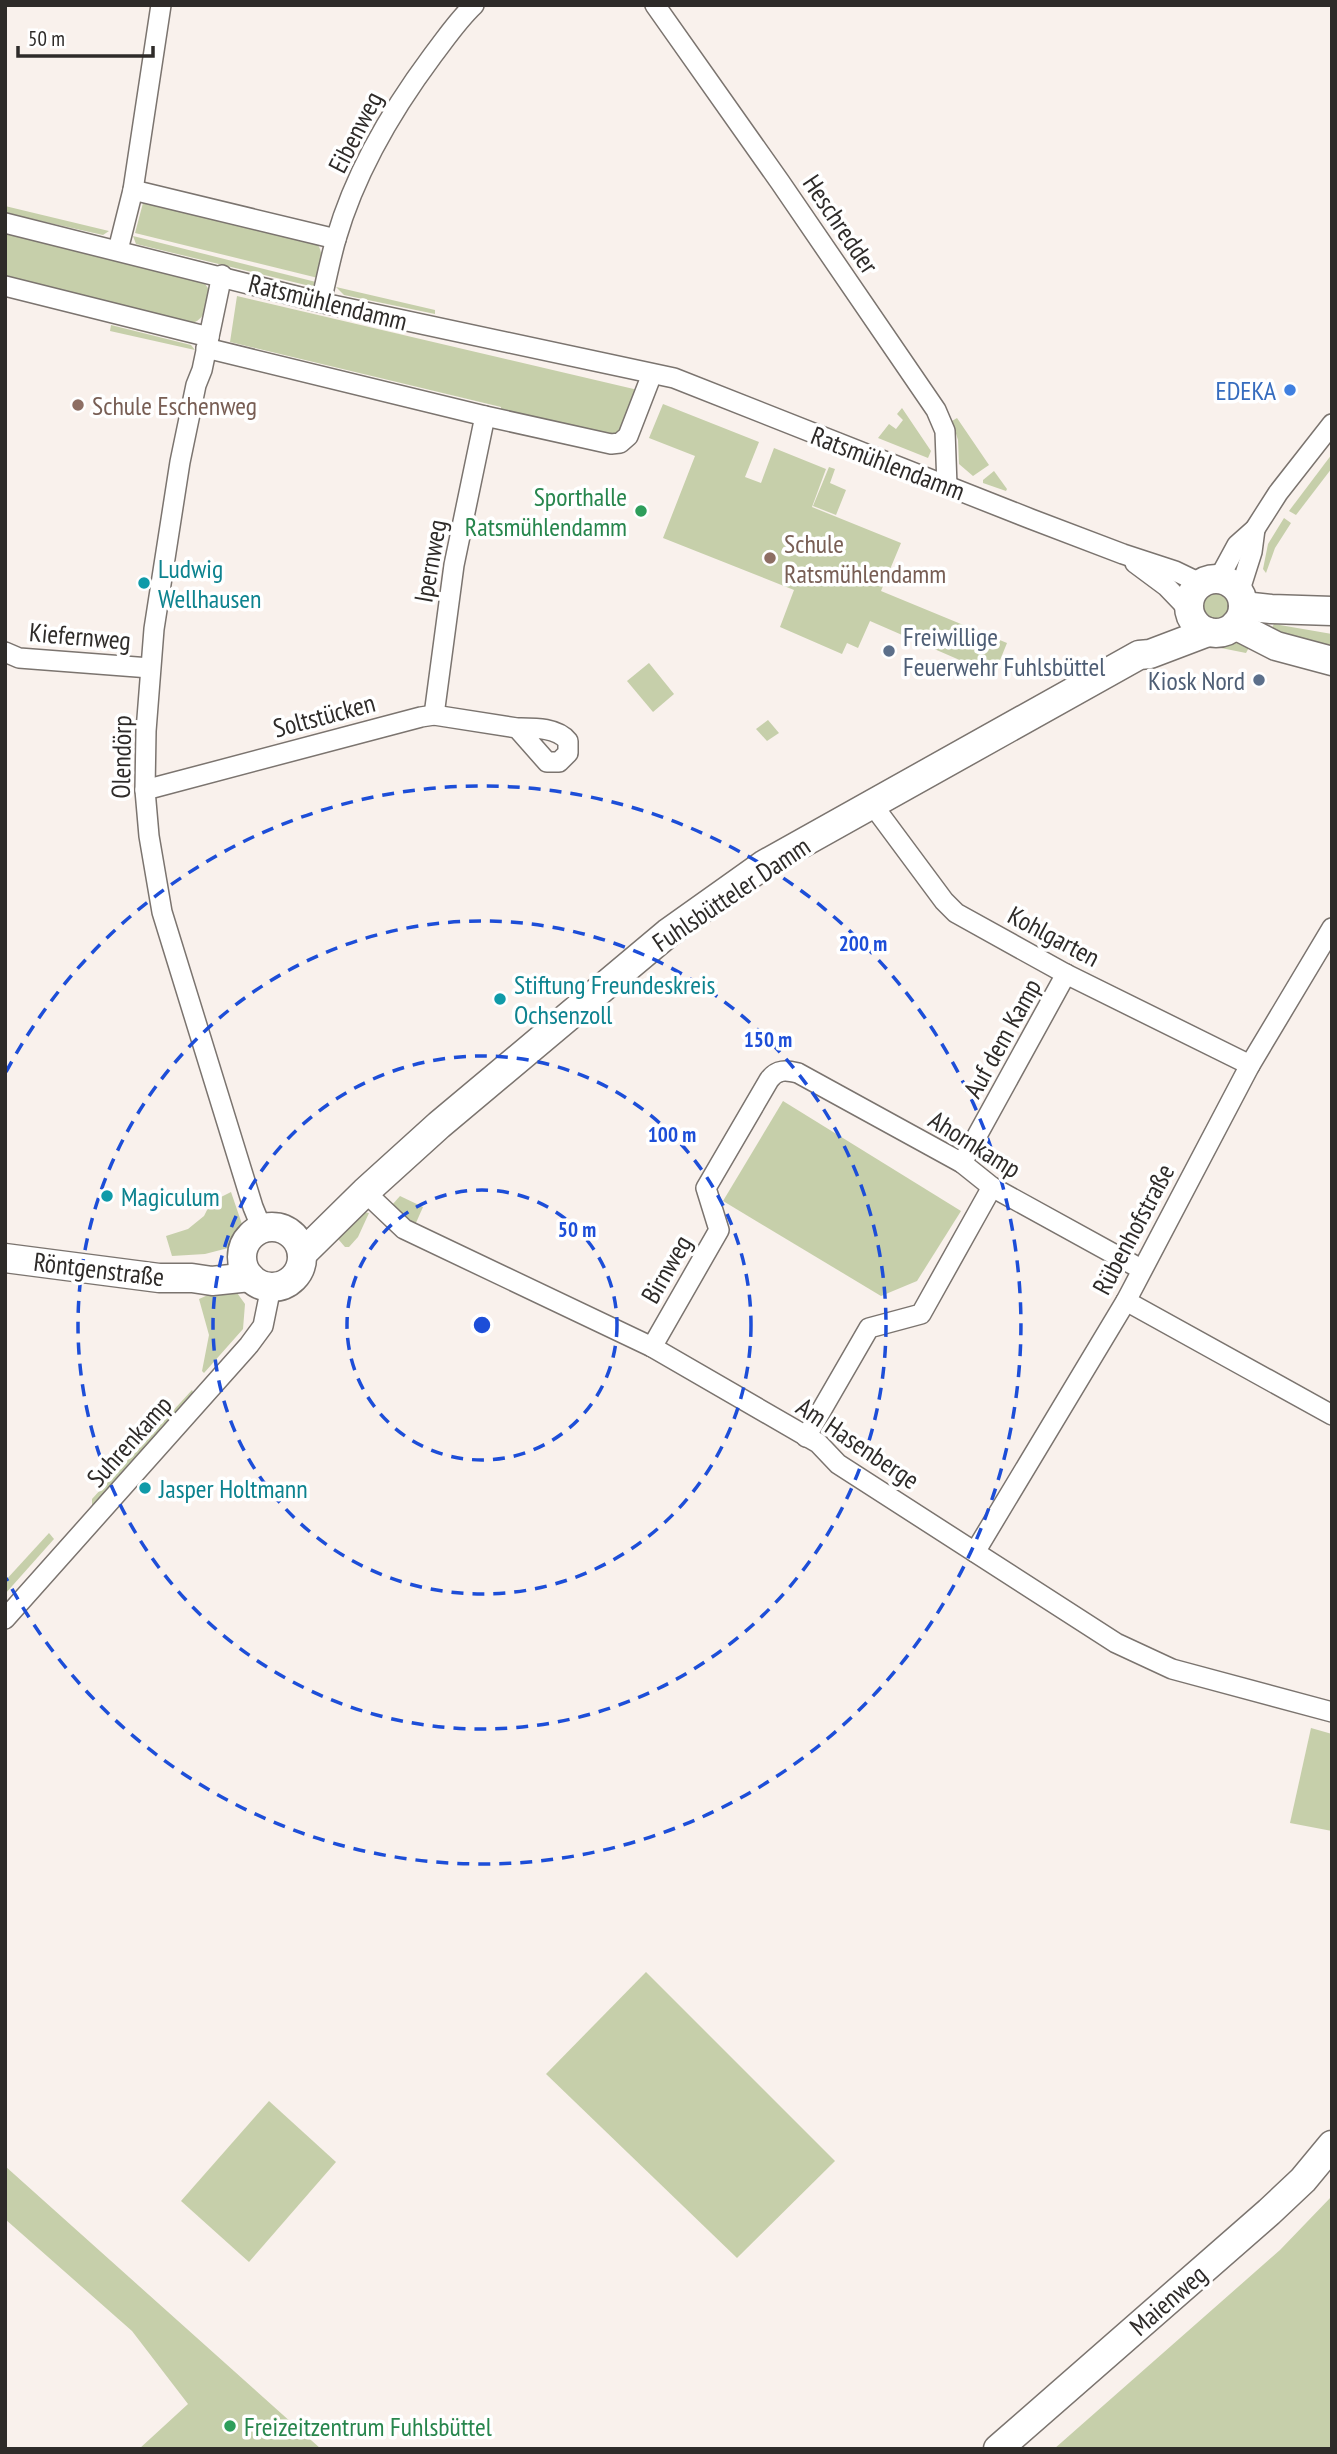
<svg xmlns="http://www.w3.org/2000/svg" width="1337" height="2454" font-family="'PT Sans Narrow',sans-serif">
<rect width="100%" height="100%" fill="#f9f1ec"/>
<g fill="#c6cfaa">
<path d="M 150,201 L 316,242 C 325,254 321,264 318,278 L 135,233 L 143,203 Z"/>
<path d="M 5,206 L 109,231 L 103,235 L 5,213 Z"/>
<path d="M 5,232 L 203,281 L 210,291 C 206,306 207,319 190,324 L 5,279 Z"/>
<path d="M 133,236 L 316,282 L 314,287 L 136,244 Z"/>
<path d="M 336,287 L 435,310 L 435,314 L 344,295 Z"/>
<path d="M 237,296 L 638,390 L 622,433 L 612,438 L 501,411 L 501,407 L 230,342 Z"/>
<path d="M 111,325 L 191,345 L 195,350 L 110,331 Z"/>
<path d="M 663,404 L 759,442 L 745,477 L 761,483 L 774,448 L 826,469 L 812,507 L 901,543 L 881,591 L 1007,643 L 994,675 L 870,621 L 858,648 L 847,643 L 842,654 L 780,627 L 794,590 L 663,538 L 695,456 L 649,438 Z"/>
<path d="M 902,408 L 931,451 L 928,458 L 878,438 L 889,424 L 896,429 L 903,420 L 897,414 Z"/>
<path d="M 957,418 L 989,465 L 973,476 L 959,464 L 958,440 L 952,421 Z"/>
<path d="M 1332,454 L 1332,468 L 1296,515 L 1289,511 Z"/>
<path d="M 829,467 L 835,469 L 830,483 L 846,490 L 836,515 L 813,506 Z"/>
<path d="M 994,471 L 1007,489 L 1006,491 L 983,483 L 983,480 Z"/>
<path d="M 1284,518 L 1291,523 L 1275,548 L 1266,573 L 1263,569 L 1268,544 Z"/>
<circle cx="1216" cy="607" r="14"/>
<path d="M 1274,624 L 1332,634 L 1332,647 L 1270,631 Z"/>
<path d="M 1237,641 L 1252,642 L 1246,653 L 1221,648 L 1221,644 Z"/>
<path d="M 649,663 L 674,694 L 653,712 L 627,681 Z"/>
<path d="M 768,720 L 779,733 L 767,741 L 756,729 Z"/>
<path d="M 783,1101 L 961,1211 L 917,1281 L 881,1296 L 723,1201 Z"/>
<path d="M 231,1192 L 243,1227 L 232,1247 L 205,1254 L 172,1256 L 166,1236 L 188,1229 L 204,1216 L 211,1202 Z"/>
<path d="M 400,1196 L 423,1207 L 415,1225 L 401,1218 L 392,1205 Z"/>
<path d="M 363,1212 L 369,1213 L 358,1237 L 349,1247 L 345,1247 L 332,1232 Z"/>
<path d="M 235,1290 L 245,1304 L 243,1329 L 204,1373 L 202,1371 L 209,1335 L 199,1299 L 217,1291 Z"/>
<path d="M 192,1390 L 194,1394 L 92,1508 L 92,1499 Z"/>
<path d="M 49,1533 L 54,1539 L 5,1594 L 5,1581 Z"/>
<path d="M 1311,1728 L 1332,1734 L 1332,1831 L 1290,1823 Z"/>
<path d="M 646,1972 L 835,2161 L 737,2258 L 546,2074 Z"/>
<path d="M 269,2101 L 336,2162 L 249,2262 L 181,2201 Z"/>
<path d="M 5,2166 L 321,2449 L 139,2449 L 188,2404 L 132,2331 L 5,2219 Z"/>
<path d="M 1332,2196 L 1332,2449 L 1054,2449 L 1280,2250 Z"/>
</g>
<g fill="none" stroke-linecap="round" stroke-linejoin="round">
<defs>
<g id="street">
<path d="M 655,5 L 780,182 L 936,410 L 945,431 L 947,486"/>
<path d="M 133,190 L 336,239"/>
<path d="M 5,223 L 328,304 L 674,378 L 1031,519 L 1123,554 L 1175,571 L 1202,584"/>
<path d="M 118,250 L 133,190 L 161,5"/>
<path d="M 222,275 L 202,370 L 196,385 L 180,462 L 154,629 L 146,731 L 145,790 L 149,836 L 162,912 L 253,1207 L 262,1229"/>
<path d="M 5,286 L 209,337"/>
<path d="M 321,302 C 326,281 330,260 336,239 C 355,173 392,110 433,55 C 446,38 458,20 474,5"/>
<path d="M 206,348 L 485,416 L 611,444 L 620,443 L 628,436 L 652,374"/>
<path d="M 1135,563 L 1166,586 L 1190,611"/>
<path d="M 1218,580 L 1237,545 L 1255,529 L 1278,493 L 1332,424"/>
<path d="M 1239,593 L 1252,552 L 1255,529"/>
<path d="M 5,652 L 19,658 L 150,668"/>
<path d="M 434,715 L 454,565 L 485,416"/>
<path d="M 145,790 L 421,717 L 434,715 L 517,728 L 547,762 L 559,762 L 568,753 L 568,741 C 557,727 533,728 517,728"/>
<path d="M 872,804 L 944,901 L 956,913 L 1066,974 L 1250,1065"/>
<path d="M 962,1163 L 1066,974"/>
<path d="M 365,1192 L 404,1229 L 652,1347 L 818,1443 L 838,1464 L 1116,1643 L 1172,1669 L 1332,1712"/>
<path d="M 1126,1301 L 1332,1415"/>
<path d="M 652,1347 L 719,1230 L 706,1188 L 769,1080 C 777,1069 786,1070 798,1073 L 962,1163 L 992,1187 L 1141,1269"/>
<path d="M 806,1437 L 869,1328 L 921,1314 L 992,1187"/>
<path d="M 975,1552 L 1126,1301 L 1250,1065 L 1332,928"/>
<path d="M 5,1619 L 249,1345 L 263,1326 L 271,1287"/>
</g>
<g id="secondary">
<circle cx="1216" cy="606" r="27"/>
<path d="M 1243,606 L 1271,609 L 1332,611"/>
<path d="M 1235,625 L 1276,646 L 1332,661"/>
<circle cx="272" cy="1257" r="30"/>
<path d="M 302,1254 L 365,1192 L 439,1125 L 668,933 L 765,864 L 1139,655 L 1150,654 L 1208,632"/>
<path d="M 5,1258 L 159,1278 L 192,1278 L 212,1281 L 250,1277"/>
<path d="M 998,2449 L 1269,2212 L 1303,2180 L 1332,2145"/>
</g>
</defs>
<use href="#street" stroke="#7b746f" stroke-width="22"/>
<use href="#secondary" stroke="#7b746f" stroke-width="31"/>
<use href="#street" stroke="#fff" stroke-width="19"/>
<use href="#secondary" stroke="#fff" stroke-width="28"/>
</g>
<g fill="none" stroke="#1d4ed8" stroke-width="3.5" stroke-dasharray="12 9">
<circle cx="482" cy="1325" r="135"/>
<circle cx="482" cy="1325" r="269"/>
<circle cx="482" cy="1325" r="404"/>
<path d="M6 1072A539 539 0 1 1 6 1578"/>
</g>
<circle fill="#3f7fe0" stroke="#fff" stroke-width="2.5" cx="1290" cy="390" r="7"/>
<g fill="#8d6e63" stroke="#fff" stroke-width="2.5">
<circle cx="78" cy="405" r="7"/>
<circle cx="770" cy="558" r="7"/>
</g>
<g fill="#2e9e5b" stroke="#fff" stroke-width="2.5">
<circle cx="641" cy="511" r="7"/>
<circle cx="230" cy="2426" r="7"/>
</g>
<g fill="#0f9aa8" stroke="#fff" stroke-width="2.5">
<circle cx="144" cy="583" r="7"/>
<circle cx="500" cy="999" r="7"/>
<circle cx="107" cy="1196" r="7"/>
<circle cx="145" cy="1488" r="7"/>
</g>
<g fill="#5c6f8a" stroke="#fff" stroke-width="2.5">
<circle cx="889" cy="651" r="7"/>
<circle cx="1259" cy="680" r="7"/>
</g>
<g text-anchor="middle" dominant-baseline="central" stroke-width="7" stroke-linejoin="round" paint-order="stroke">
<g font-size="26" fill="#2e2b29" stroke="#fff">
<text transform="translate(355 132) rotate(-63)">Eibenweg</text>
<text transform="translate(841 224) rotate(56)">Heschredder</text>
<text transform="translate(328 302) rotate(14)">Ratsmühlendamm</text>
<text transform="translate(888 463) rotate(21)">Ratsmühlendamm</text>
<text transform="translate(430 561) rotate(-80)">Ipernweg</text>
<text transform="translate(80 636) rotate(5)">Kiefernweg</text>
<text transform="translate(324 715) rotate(-15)">Soltstücken</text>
<text transform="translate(121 757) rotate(-89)">Olendörp</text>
<text transform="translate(731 894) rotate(-34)">Fuhlsbütteler Damm</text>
<text transform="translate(1054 936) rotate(28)">Kohlgarten</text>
<text transform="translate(1002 1038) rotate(-61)">Auf dem Kamp</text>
<text transform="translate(975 1144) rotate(32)">Ahornkamp</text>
<text transform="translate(1133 1229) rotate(-62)">Rübenhofstraße</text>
<text transform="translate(99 1269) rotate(7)">Röntgenstraße</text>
<text transform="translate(666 1269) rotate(-60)">Birnweg</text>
<text transform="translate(129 1441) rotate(-48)">Suhrenkamp</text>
<text transform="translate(858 1443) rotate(34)">Am Hasenberge</text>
<text transform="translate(1168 2300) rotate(-41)">Maienweg</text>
</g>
<g font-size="26" fill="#366cbe" stroke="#fff" text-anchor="end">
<text x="1276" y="390">EDEKA</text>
</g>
<g font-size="26" fill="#785e54" stroke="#fff" text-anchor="start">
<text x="92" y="405">Schule Eschenweg</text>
<text x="784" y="543">Schule<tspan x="784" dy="30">Ratsmühlendamm</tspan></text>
</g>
<g font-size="26" fill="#27864d" stroke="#fff" text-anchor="end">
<text x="627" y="496">Sporthalle<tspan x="627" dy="30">Ratsmühlendamm</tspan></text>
<text x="244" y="2426" text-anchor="start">Freizeitzentrum Fuhlsbüttel</text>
</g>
<g font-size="26" fill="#0d838f" stroke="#fff" text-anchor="start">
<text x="158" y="568">Ludwig<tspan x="158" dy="30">Wellhausen</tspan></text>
<text x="514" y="984">Stiftung Freundeskreis<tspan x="514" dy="30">Ochsenzoll</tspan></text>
<text x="121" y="1196">Magiculum</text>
<text x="159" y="1488">Jasper Holtmann</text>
</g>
<g font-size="26" fill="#4e5e75" stroke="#fff" text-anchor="start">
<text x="903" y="636">Freiwillige<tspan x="903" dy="30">Feuerwehr Fuhlsbüttel</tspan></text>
<text x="1245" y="680" text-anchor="end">Kiosk Nord</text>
</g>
</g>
<circle cx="482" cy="1325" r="10" fill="#1d4ed8" stroke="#fff" stroke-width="3.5"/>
<g font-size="21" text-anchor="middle" font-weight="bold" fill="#1d4ed8" stroke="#fff" stroke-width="7" stroke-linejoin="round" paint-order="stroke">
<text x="863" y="951">200 m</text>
<text x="768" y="1047">150 m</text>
<text x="672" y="1142">100 m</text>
<text x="577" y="1237">50 m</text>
</g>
<rect width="1337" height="2454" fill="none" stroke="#2e2b29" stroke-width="14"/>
<path d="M18 46v10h135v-10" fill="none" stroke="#2e2b29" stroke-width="3.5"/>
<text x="28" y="46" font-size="21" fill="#2e2b29" stroke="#ffffff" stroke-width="5" paint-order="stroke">50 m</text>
</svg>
